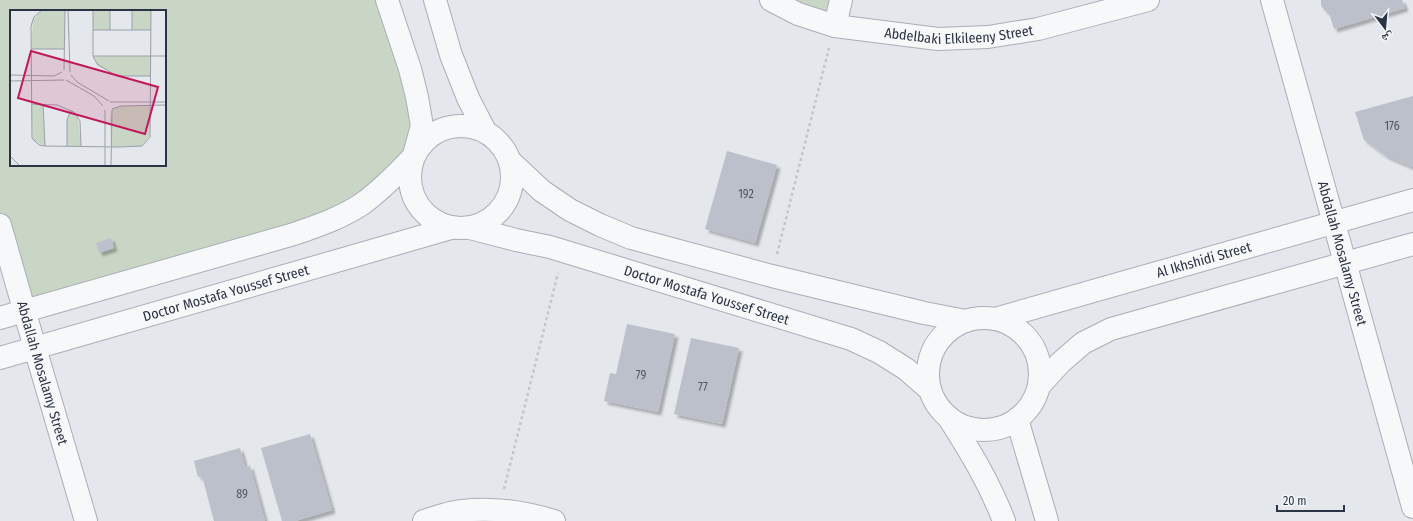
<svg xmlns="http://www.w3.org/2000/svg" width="1413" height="521" font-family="'Fira Sans Condensed','Noto Naskh Arabic',sans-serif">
<defs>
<filter id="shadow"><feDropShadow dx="3.5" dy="3.5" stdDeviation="1" flood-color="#0004"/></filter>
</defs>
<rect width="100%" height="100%" fill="#e4e7ec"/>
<g fill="#c9d6c5" fill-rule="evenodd">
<path d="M 0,0 L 387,0 L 410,69 L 412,158 L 361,205 L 24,311 L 0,222 ZM 11,11 L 165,11 L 165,165 L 11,165 Z"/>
<path d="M 784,0 L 836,0 L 835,26 Z"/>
</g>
<g fill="#bbc0ca" filter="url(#shadow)">
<path d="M 1321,0 L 1402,0 L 1405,8 L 1334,29 L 1329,13 L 1324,10 L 1321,5 Z"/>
<path d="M 1413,96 L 1413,167 L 1412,167 L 1386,156 L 1364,140 L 1355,112 Z"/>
<path d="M 727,151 L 777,165 L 755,243 L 705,229 Z"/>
<path d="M 111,238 L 114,248 L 99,253 L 96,243 Z"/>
<path d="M 627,324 L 675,334 L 658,412 L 604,401 L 610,373 L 616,374 Z"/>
<path d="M 691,338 L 739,348 L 722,424 L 674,414 Z"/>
<path d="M 310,434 L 332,510 L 295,521 L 282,521 L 261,448 Z"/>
<path d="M 240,448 L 245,467 L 250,466 L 265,521 L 214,521 L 202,476 L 198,477 L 194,461 Z"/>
</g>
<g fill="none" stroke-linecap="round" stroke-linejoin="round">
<defs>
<g id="minor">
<path d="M 387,0 L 410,69 L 417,97 L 422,126 L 415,151"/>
<path d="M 435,0 L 451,55 L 468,98 L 485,131"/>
<path id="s1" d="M 771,0 L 798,14 L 835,26 L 938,39 L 988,37 L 1038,29 L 1148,0"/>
<path id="s2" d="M 1272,0 L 1413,507"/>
<path d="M 835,26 L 841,0"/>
<circle cx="461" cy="177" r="51"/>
<path d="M 510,161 L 542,191 L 570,210 L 600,225 L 631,238 L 772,276 L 924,313 L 966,321"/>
<path id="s3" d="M 0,225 L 35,348 L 86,521"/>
<path id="s4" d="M 470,228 L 516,240 L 550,247 L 851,339 L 879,352 L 906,369 L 930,390"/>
<path d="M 0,318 L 294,234 C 317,226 341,218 362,204 C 380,191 396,175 412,158"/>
<circle cx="984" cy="374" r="56"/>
<path id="s5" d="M 995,319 L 1413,200"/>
<path id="s6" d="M 0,358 L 451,228"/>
<path d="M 1039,386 L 1060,363 L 1083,343 L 1111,329 L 1413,244"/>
<path d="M 949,418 C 970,451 990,484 1004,521"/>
<path d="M 1017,419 L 1047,521"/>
<path d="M 424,521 C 436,517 450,512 462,511 C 493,507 524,512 554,521"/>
</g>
</defs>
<use href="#minor" stroke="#a9aeb7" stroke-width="24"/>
<g stroke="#c2c5cb" stroke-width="2.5" stroke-dasharray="3 3" stroke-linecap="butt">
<path d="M 777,254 L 829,48"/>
<path d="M 504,489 L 558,273"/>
</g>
<use href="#minor" stroke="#f7f8fa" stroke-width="22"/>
</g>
<g text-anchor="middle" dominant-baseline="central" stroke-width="4" stroke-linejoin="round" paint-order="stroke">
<g font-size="12" fill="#4f5766">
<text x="1392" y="126">176</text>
<text x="746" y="194">192</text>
<text x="641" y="375">79</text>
<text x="703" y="387">77</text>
<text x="242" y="494">89</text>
</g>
<g font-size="14" fill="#2b3445" stroke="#f4f6f9">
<text stroke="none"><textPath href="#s1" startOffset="194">Abdelbaki Elkileeny Street</textPath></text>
<text stroke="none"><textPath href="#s2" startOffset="263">Abdallah Mosalamy Street</textPath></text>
<text stroke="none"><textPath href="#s5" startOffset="217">Al Ikhshidi Street</textPath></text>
<text stroke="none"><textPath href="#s6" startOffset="235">Doctor Mostafa Youssef Street</textPath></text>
<text stroke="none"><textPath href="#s4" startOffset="246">Doctor Mostafa Youssef Street</textPath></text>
<text stroke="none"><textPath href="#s3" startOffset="154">Abdallah Mosalamy Street</textPath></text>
</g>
</g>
<g transform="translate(10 10)">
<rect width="156" height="156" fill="#e4e7ec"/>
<path d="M 32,0 L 55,0 L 54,39 L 21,39 L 23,10 ZM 83,0 L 100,0 L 100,20 L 83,20 ZM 122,0 L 141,0 L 141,20 L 122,20 ZM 83,46 L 141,46 L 141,66 L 107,66 L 88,56 ZM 21,94 L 33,94 L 35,136 L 23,131 ZM 141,95 L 140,125 L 132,136 L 101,137 L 100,107 L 102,99 L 108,96 ZM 61,100 L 68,107 L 71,136 L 57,136 L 57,110 Z" fill="#c9d6c5"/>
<path fill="none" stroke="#9a9fa9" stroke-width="1" d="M 32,0 L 24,7 L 21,16 L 22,128 L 29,135 L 35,136 L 109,137 L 132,136 L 140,127 L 141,0M 58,0 L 60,62M 83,0 L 83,46 L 87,54 L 107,66 L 141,66M 83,20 L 141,20M 100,20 L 100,0M 122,20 L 122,0M 21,39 L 54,39M 83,46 L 156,46M 54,60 L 55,0M 0,65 L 44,66 L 52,62M 61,65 L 67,72 L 99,91M 56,70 L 84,86 L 93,96M 0,71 L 54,70M 100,92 L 156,92M 21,94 L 47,95 L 64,102 L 70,111 L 71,136M 33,94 L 35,136M 102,99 L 111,96 L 156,95M 95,100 L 95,156M 57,136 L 57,110 L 61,100M 0,146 L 10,156M 101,156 L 102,100"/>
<path fill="#c2185b" fill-opacity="0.15" stroke="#c2185b" stroke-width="2" d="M 21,41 L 148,77 L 135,124 L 8,88 Z"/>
<rect width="156" height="156" fill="none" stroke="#2b3445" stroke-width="2"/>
</g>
<g transform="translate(1385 28) rotate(164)" stroke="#f4f6f9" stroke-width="3" paint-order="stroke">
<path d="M0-3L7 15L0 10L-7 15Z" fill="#2b3445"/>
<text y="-6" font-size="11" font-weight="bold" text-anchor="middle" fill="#2b3445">ش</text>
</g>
<path d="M1277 505v6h67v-6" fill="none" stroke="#2b3445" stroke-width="2"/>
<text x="1283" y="505" font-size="12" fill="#2b3445" stroke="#f4f6f9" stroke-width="3" paint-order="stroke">20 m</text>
</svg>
